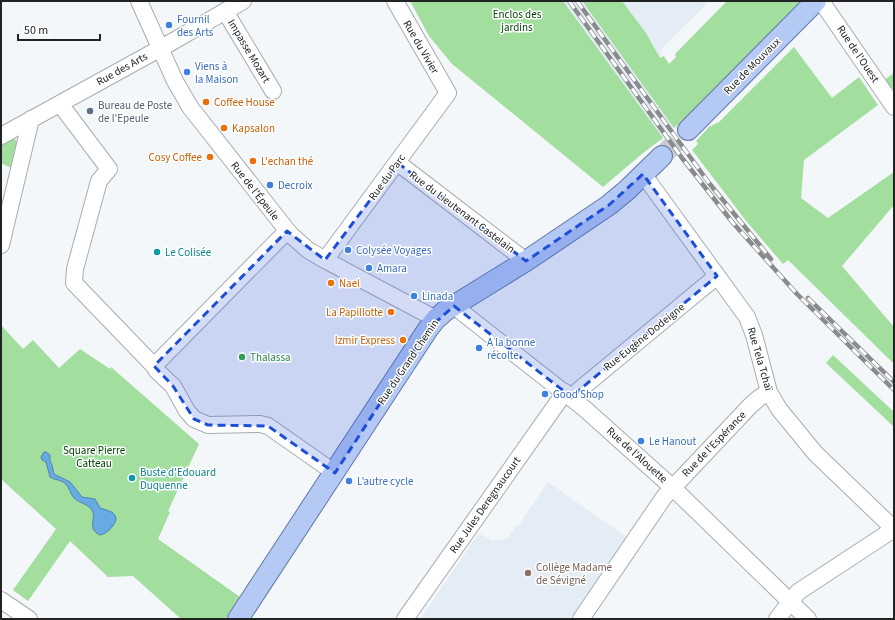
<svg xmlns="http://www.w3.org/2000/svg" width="895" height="620" font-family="'Source Sans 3',sans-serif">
<rect width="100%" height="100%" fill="#f4f7fa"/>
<g fill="#e4edf6">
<path d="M 563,1 L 582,1 L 674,128 L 663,138 Z"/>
<path d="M 622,1 L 710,1 L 662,48 L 660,58 L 646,33 Z"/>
<path d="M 548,482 L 628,538 L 573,619 L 420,619 L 479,533 L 492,541 L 508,538 L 516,525 L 518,526 Z"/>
</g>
<g fill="#a2de9e">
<path d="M 410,1 L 563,1 L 663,138 L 643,153 L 603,187 L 452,64 L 429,36 Z"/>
<path d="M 582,1 L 622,1 L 646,33 L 660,58 L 664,56 L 669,64 L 676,57 L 675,54 L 727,1 L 801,1 L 698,106 L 674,128 Z"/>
<path d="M 794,47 L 832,98 L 859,77 L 878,105 L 804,160 L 801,198 L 828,218 L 894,172 L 894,205 L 842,266 L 894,327 L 894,364 L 788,260 L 783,264 L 747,222 L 692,150 L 698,144 L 696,141 L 709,127 L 719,122 Z"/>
<path d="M 894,73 L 894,87 L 891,89 L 884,80 Z"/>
<path d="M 13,137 L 18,143 L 11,168 L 1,163 L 1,144 Z"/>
<path d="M 1,325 L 23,349 L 33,340 L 59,368 L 80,349 L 110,369 L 111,367 L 199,444 L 168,511 L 170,512 L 158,539 L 240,597 L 226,619 L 181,619 L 133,576 L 108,577 L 70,541 L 28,601 L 13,590 L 56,529 L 1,479 Z"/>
<path d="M 833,355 L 894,412 L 894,427 L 826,363 Z"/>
</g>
<path fill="#67abe5" stroke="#5282ab" d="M 44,452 L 46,452 L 50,455 L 50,461 L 52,465 L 54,474 L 70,482 L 82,497 L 95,499 L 100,508 C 108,511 116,511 116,520 C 114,526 107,534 100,535 C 86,528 97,520 92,510 C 88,504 79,503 74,498 C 69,492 69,484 61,481 C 57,479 54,480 50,477 L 46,462 L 42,460 L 41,457 Z"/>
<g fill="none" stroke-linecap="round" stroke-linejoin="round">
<path stroke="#cacccf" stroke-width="20" stroke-dasharray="20 10" stroke-linecap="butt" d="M 662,156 L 688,130"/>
<defs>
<g id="minor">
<path d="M 139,1 L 175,81 L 190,107 L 290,234 L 308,250 L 325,260 L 436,319"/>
<path d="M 821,1 L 894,107"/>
<path d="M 225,11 L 273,91"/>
<path d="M 60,104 L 109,169 L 99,181 L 75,269 L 74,283 L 154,366 L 157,371 L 173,386 L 187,411 L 194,419 L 208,425 L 260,424 L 268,426 L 335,473"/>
<path d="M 1,136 L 170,43 L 243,1"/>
<path d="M 398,163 L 526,261"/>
<path d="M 643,174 L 747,317 L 754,335 L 769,392 L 779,409 L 815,453 L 894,529"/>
<path d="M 1,245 L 31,119"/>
<path d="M 325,260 L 448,93 L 395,1"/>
<path d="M 454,306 L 585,409 L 672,487 L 808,619"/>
<path d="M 154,366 L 287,231"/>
<path d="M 574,399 L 578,391 L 717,276"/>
<path d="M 1,600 L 29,619"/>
<path d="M 405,619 L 565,392"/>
<path d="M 581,619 L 664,497 L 750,406 L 759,398 L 769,392"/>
<path d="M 777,619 L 798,592 L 894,529"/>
</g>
<g id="major">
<path d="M 688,130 L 816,1"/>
<path d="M 238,619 L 428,329 L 436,319 L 445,311 L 526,261 L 609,205 L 627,190 L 662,156"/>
</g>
</defs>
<use href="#minor" stroke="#a9acaf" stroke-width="18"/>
<use href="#major" stroke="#6177a8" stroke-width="22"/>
<use href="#minor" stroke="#fff" stroke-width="16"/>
<use href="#major" stroke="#b5c9f5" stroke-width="20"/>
<defs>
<g id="rail">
<path d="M 569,1 L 682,158 L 733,223 L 797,294 L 894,390"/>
<path d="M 577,1 L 709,183 L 771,259"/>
<path d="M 808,298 L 894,382"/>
</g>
</defs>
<use href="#rail" stroke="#898b8d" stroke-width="4.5"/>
<use href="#rail" stroke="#fff" stroke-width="3" stroke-dasharray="9" stroke-linecap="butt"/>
</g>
<path fill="#1d4ed8" fill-opacity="0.2" stroke="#1d4ed8" stroke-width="3" stroke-dasharray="8 5" stroke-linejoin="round" d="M 398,163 L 526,261 L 609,205 L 643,174 L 717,276 L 578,391 L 574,399 L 454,306 L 428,329 L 335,473 L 268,426 L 208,425 L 194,419 L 173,386 L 154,366 L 287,231 L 325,260 Z"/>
<g fill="#3f7fe0" stroke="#fff" stroke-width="1.5">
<circle cx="169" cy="25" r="4"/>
<circle cx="187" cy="72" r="4"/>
<circle cx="270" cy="185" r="4"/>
<circle cx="348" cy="250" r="4"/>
<circle cx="369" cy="268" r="4"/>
<circle cx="414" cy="296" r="4"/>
<circle cx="479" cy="348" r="4"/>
<circle cx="545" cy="394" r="4"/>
<circle cx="641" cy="441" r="4"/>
<circle cx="349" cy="481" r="4"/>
</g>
<g fill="#e8710a" stroke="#fff" stroke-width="1.5">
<circle cx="206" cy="102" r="4"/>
<circle cx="224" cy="128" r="4"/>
<circle cx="210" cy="157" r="4"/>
<circle cx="253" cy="161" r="4"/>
<circle cx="331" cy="283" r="4"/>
<circle cx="391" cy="312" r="4"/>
<circle cx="403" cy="340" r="4"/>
</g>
<circle fill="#5c6f8a" stroke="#fff" stroke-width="1.5" cx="90" cy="111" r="4"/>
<g fill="#0f9aa8" stroke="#fff" stroke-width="1.5">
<circle cx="157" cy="252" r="4"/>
<circle cx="132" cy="478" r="4"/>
</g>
<circle fill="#2e9e5b" stroke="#fff" stroke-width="1.5" cx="242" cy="357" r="4"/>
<circle fill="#8d6e63" stroke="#fff" stroke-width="1.5" cx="528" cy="573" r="4"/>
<g text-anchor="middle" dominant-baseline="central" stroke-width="3" stroke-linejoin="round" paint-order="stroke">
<g font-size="11" fill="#004303" stroke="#fff">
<text x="517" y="14">Enclos des<tspan x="517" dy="13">jardins</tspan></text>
<text x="94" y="450">Square Pierre<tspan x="94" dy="13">Catteau</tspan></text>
</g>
<g font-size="11" fill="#366cbe" stroke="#fff" text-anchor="start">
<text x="177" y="19">Fournil<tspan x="177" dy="13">des Arts</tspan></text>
<text x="195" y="66">Viens à<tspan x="195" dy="13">la Maison</tspan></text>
<text x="278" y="185">Decroix</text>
<text x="356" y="250">Colysée Voyages</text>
<text x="377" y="268">Amara</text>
<text x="422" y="296">Linada</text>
<text x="487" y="342">A la bonne<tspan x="487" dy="13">récolte</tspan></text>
<text x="553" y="394">Good Shop</text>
<text x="649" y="441">Le Hanout</text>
<text x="357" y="481">L’autre cycle</text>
</g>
<g font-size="11" fill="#212223" stroke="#fff">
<text transform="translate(421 47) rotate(60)">Rue du Vivier</text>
<text transform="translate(249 51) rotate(59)">Impasse Mozart</text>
<text transform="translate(858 54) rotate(56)">Rue de l'Ouest</text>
<text transform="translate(752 66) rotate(-45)">Rue de Mouvaux</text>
<text transform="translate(122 69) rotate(-29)">Rue des Arts</text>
<text transform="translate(387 177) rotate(-54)">Rue du Parc</text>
<text transform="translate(255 191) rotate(52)">Rue de l'Épeule</text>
<text transform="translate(462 212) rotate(37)">Rue du Lieutenant Castelain</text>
<text transform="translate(644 337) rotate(-39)">Rue Eugène Dodeigne</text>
<text transform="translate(760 359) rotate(74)">Rue Tela Tchaï</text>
<text transform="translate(408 362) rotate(-56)">Rue du Grand Chemin</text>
<text transform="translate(714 444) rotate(-46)">Rue de l'Espérance</text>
<text transform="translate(637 455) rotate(42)">Rue de l'Alouette</text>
<text transform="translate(485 505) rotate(-55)">Rue Jules Deregnaucourt</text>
</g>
<g font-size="11" fill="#c56008" stroke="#fff" text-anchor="start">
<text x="214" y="102">Coffee House</text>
<text x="232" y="128">Kapsalon</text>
<text x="202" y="157" text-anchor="end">Cosy Coffee</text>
<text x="261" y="161">L'echan thé</text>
<text x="339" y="283">Nael</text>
<text x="383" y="312" text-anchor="end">La Papillotte</text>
<text x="395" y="340" text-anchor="end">Izmir Express</text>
</g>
<g font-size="11" fill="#4e5e75" stroke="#fff" text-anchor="start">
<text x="98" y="105">Bureau de Poste<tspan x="98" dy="13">de l'Epeule</tspan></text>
</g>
<g font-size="11" fill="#0d838f" stroke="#fff" text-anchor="start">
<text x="165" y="252">Le Colisée</text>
<text x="140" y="472">Buste d'Edouard<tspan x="140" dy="13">Duquenne</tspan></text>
</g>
<g font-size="11" fill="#27864d" stroke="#fff" text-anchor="start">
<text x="250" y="357">Thalassa</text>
</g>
<g font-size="11" fill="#785e54" stroke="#fff" text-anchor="start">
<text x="536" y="567">Collège Madame<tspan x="536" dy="13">de Sévigné</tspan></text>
</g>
</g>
<rect width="895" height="620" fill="none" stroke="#212223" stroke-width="4"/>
<path d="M18 34v6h82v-6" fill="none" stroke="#212223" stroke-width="2"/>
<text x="24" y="34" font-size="12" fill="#212223" stroke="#ffffff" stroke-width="3" paint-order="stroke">50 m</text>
</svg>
